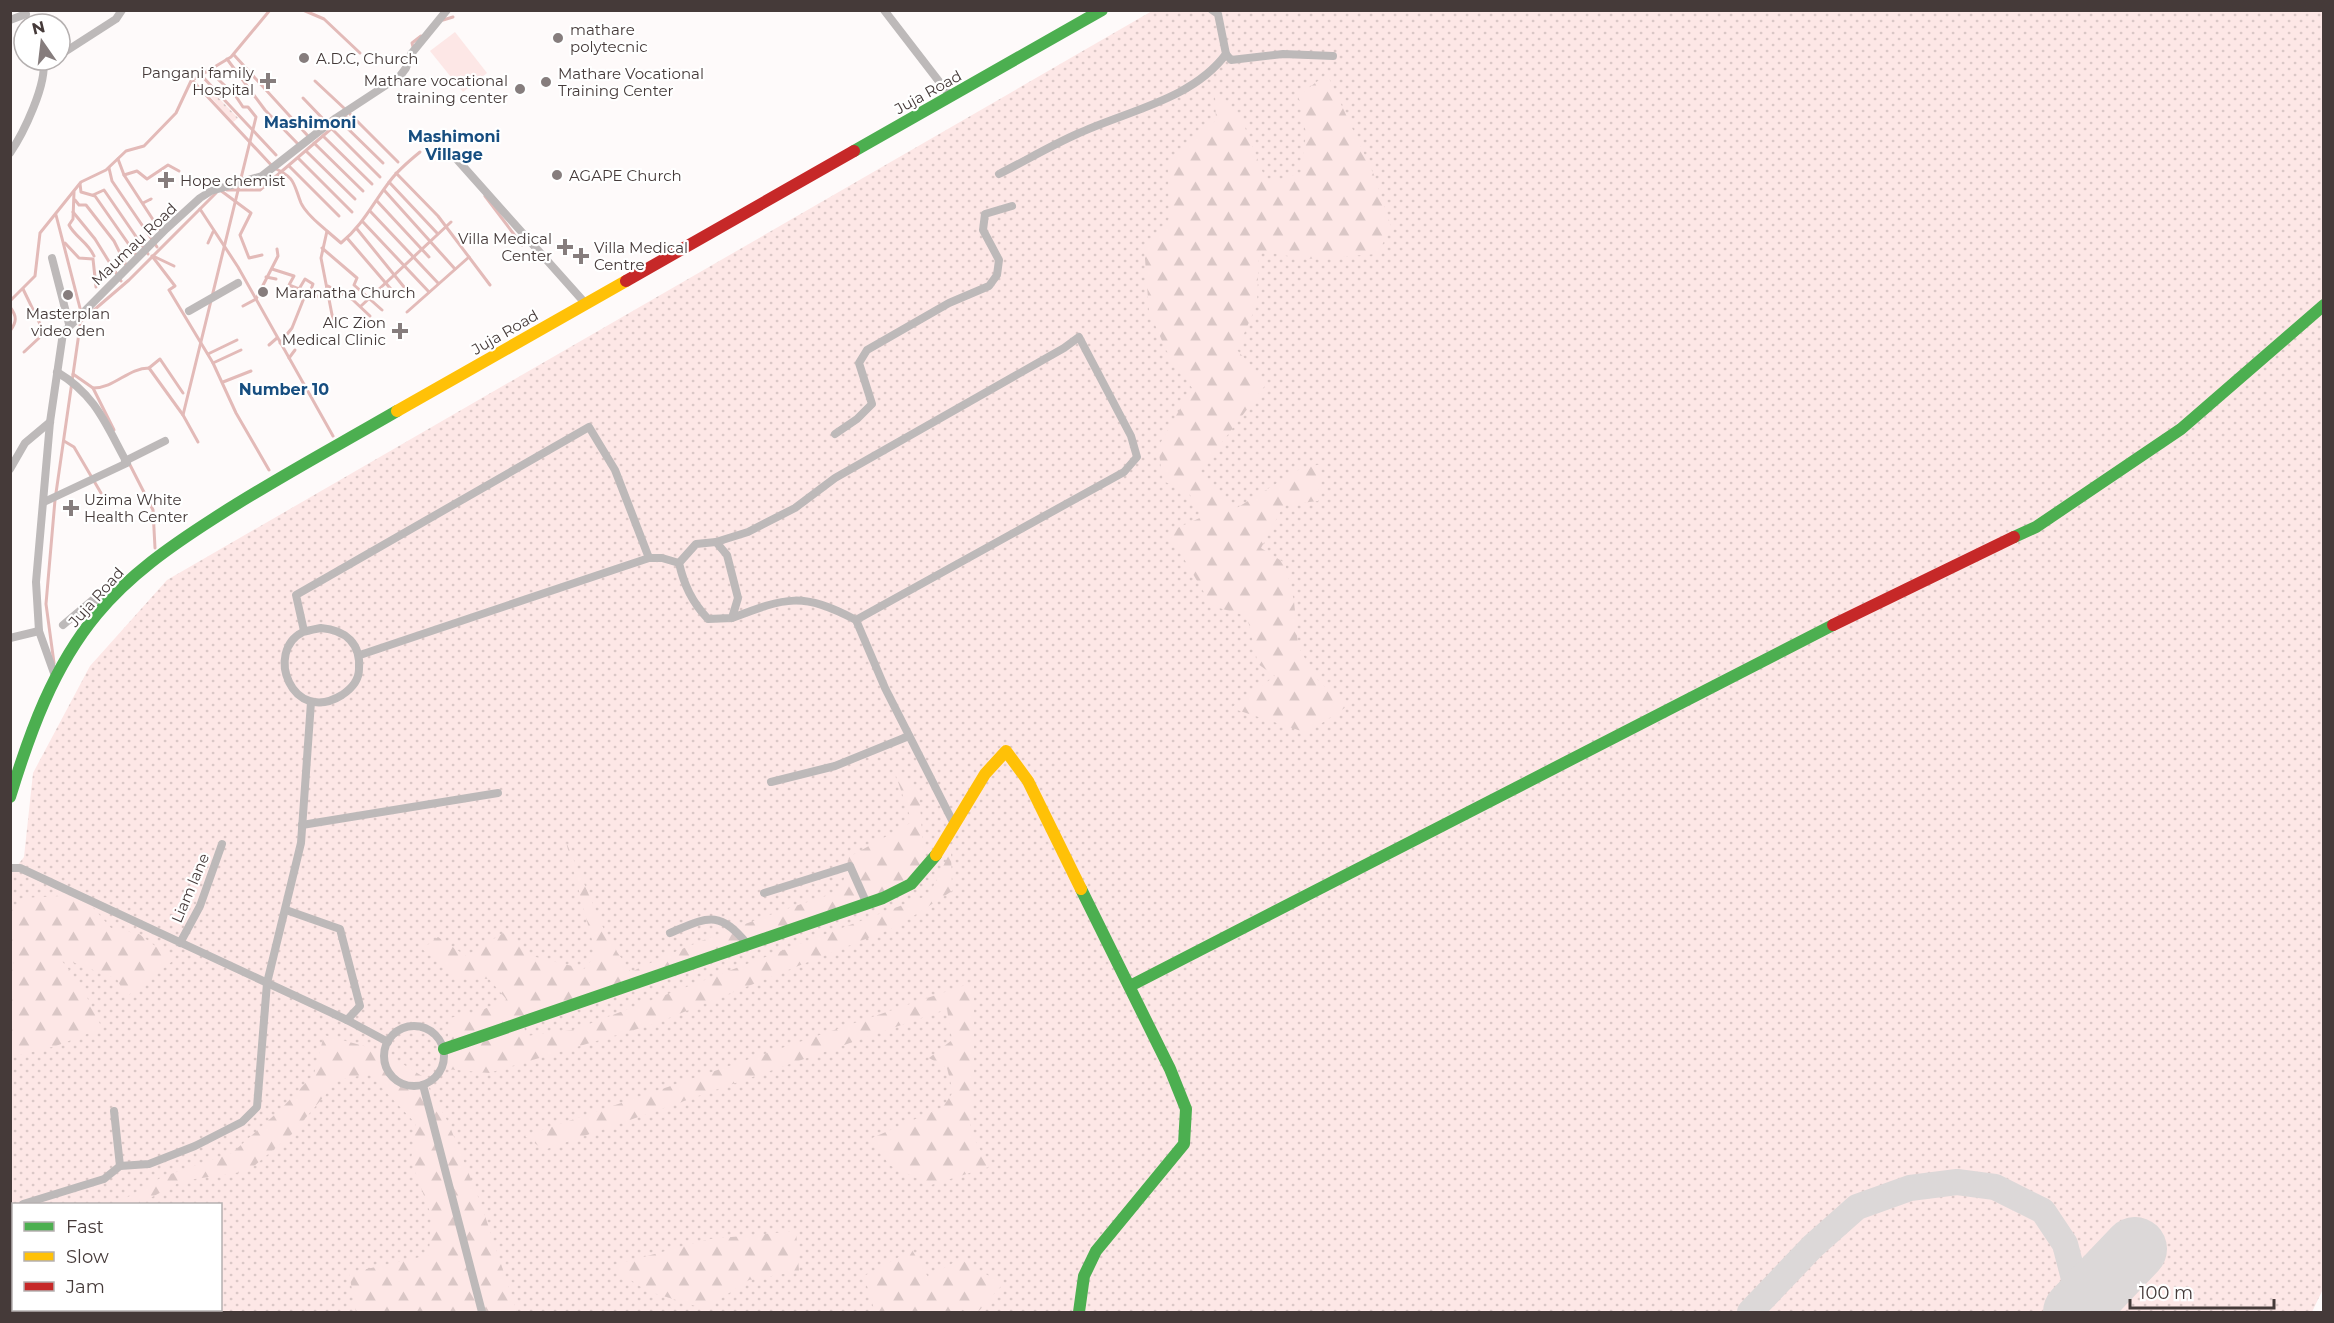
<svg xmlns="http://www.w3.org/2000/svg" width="2334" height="1323" font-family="Montserrat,sans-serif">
<defs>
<pattern id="grass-dots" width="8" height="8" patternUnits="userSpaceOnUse" patternTransform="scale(1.5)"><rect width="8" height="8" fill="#fde7e6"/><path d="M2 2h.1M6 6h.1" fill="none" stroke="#dac7c6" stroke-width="1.8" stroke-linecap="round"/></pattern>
<pattern id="forest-firs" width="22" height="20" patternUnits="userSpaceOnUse" patternTransform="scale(1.5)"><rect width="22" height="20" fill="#fde7e6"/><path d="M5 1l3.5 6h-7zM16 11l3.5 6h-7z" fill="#dac7c6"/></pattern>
</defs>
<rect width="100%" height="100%" fill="#fefafa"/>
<g fill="url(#grass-dots)" fill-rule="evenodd">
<path d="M 1152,11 L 2323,11 L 2324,1287 L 2312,1312 L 11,1312 L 10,875 L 24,857 L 33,773 L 90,666 L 167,580 ZM 14,1204 L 220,1204 L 220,1310 L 14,1310 Z"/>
<path d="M 210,89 L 238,118 L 232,123 L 207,92 Z"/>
</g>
<g fill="url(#forest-firs)">
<path d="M 1327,74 L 1374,175 L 1391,226 L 1378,254 L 1306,259 L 1259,251 L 1257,304 L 1237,350 L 1267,383 L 1198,474 L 1235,509 L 1300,469 L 1321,464 L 1318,501 L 1284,505 L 1261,548 L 1285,563 L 1294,601 L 1298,646 L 1316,678 L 1346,707 L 1307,733 L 1231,708 L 1275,676 L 1258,664 L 1247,616 L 1212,606 L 1168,532 L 1202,517 L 1189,493 L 1163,481 L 1158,447 L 1192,388 L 1166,350 L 1149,311 L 1144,246 L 1169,219 L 1168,162 L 1216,120 L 1215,96 L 1242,120 L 1267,183 L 1301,173 L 1306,133 L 1298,96 Z"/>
<path d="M 895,773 L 919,790 L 925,878 L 849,912 L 523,1020 L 526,1036 L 573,1030 L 929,895 L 951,850 L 952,891 L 898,926 L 654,1024 L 489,1073 L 446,1069 L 449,1018 L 474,1013 L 507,1000 L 489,979 L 457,977 L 422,949 L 438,937 L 466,956 L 503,933 L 536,957 L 584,969 L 596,955 L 566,842 L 608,939 L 631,972 C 700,939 769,914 841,891 L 849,857 L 912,822 Z"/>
<path d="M 82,895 L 111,928 L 139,934 L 174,960 L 126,997 L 117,979 L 59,957 L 82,987 L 102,1028 L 56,1046 L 11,1057 L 10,980 L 15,957 L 11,954 L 11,911 L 22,898 Z"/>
<path d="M 974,982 L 974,1077 L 970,1130 L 989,1167 L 931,1185 L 889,1165 L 872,1138 L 943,1107 L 953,1092 L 947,1068 L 929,1058 L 952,1040 L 947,1009 L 544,1150 L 525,1136 Z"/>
<path d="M 324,1035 L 382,1051 L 422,1076 L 448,1122 L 481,1204 L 517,1312 L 356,1312 L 349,1273 L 429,1255 L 431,1215 L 411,1160 L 416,1124 L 369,1074 L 338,1080 L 291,1135 L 248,1171 L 182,1181 L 139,1204 L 116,1204 L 162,1177 L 232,1153 L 280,1110 L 314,1074 Z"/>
<path d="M 796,1231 L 799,1271 L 749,1280 L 705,1309 L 647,1291 L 610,1266 L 710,1239 Z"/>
<path d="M 912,1250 L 928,1277 L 960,1259 L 1003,1284 L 978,1312 L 967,1312 L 952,1305 L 954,1312 L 878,1312 L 874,1309 L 864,1276 Z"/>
</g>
<path fill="#fde7e6" d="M 455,32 L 487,73 L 463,92 L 430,51 Z"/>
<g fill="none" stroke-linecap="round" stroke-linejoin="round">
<g stroke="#e3bab8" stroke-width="3">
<path d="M 303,10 L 324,19 L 360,53"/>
<path d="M 443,20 L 453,17"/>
<path d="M 413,47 L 412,43 L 421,36"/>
<path d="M 234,55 L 308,136"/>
<path d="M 227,59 L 265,110 L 298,144"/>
<path d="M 201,75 L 276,155"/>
<path d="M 192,80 L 274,168 C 296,178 293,183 301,203 C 306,214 318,223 327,231 L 321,258 L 334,325"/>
<path d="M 315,81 L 345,109"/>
<path d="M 303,98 L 327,123"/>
<path d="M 349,113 L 398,162"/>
<path d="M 340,121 L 383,163"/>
<path d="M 332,129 L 380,177"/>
<path d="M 323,136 L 372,184"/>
<path d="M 314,143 L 363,191"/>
<path d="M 306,151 L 355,199"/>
<path d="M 298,158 L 352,212"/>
<path d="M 118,159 L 124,175 L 161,232"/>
<path d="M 289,166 L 339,216"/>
<path d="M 109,168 L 112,181 L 157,247"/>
<path d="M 396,173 L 438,216 L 490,285"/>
<path d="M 124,175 L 137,171 L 147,179 L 168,165 L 179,171"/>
<path d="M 389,182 L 437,233"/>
<path d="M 80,184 L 81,192 L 95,196 L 137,256"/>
<path d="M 220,190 L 251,213 L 240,235 L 249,258 L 262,255"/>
<path d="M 227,190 L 260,190 L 346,116"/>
<path d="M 384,190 L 455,269"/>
<path d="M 74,192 L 73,219 L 69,225 C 75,237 88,242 94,256"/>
<path d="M 93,195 L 104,190 L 148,254"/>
<path d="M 485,196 L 522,245"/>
<path d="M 75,200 L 79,205 L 86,205 L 114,241 L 126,265"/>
<path d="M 377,201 L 429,257"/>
<path d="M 143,203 L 151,199"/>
<path d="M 200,209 L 238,267 L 333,436"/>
<path d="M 370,211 L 438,283"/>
<path d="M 73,212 L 95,239 L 121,281"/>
<path d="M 56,215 L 81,312"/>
<path d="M 363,222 L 429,292"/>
<path d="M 357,229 L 404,287"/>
<path d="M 327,231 L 341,243 C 363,225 373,203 390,181 C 398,170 409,161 420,152"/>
<path d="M 347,238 L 396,295"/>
<path d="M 65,243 L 79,258 L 93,259 L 96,287"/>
<path d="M 208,243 L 213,232"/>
<path d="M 322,248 L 357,278 L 354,285 L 382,310"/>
<path d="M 152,256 L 175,286 L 169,290 L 213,363 L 236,413 L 269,470"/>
<path d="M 153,256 L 174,266"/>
<path d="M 272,269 L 294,276 L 289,285 L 299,289 L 305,279 L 313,284 L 310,292 L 319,297"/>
<path d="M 266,277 L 276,279"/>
<path d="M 328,286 L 353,300 L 370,316"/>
<path d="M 23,289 L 40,324 L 39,338 L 24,352"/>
<path d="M 256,299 L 278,256 L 277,249"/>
<path d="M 10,301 L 35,276 L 40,233 L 81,182 L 106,170 L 126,151 L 144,146 L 176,113 L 191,81 L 231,57 L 270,10"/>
<path d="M 243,306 L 256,299"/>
<path d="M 361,306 L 451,222"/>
<path d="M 10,307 C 17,316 17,322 10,331"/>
<path d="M 407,312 L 469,257"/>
<path d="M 80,322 L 129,280 L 216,193"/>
<path d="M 280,343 L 292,328 L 304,298"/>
<path d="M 269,345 L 277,338"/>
<path d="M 208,354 L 237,340"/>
<path d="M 289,358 L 295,350"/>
<path d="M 213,363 L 241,350"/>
<path d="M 149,368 L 160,359 L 183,393"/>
<path d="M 73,374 L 93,388 L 114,430"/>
<path d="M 223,382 L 251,371"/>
<path d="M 93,388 C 115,388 128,368 149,368 L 183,415 L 198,442"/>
<path d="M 183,415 L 256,117 L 248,107 L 243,107 L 235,95 L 208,70"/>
<path d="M 64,441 L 74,447 L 101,493"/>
<path d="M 129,463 L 153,510 L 155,548"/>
<path d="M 56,493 L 81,319"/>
<path d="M 54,663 L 46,604 L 55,500"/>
</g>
<path stroke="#dcd8d8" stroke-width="26" d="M 1750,1312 L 1813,1246 L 1857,1207 L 1910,1188 L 1957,1182 L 1995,1187 L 2043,1211 L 2065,1244 L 2081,1306"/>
<path stroke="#dcd8d8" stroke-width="64" d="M 2075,1312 L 2135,1249"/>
<g stroke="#bdb9b9" stroke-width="8">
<path d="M 884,10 L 951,97"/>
<path d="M 10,20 L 26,14"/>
<path d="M 1226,54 L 1231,60 L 1283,54 L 1333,56"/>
<path d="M 60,55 L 116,19 L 122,10"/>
<path d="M 10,153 C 23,134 48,83 43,60"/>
<path d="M 453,155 L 585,303"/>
<path d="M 999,174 C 1025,161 1050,146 1077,134 C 1126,111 1192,100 1226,54 L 1218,14 L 1212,10"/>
<path d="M 52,258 L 69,324"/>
<path d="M 189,311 L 238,283"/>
<path d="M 835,434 L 857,419 L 872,404 L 859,363 L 867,350 L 949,303 L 989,286 L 997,275 L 999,260 L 983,230 L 985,214 L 1012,206"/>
<path d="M 125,461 L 165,441"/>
<path d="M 10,469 L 25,443 L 50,422"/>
<path d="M 44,502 L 127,463 C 106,425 96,395 57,372"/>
<path d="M 716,542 L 748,532 L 795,508 L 835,478 L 1064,348 L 1079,337 L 1131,436 L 1137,457 L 1124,472 L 856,620 C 802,592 787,597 732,618"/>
<path d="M 716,542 L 727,555 L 738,598 L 732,618 L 708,619 C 692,602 684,585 679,563 L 696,544 Z"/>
<path d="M 649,558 L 662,558 L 679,563"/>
<path d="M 856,620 L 885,688 L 955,826"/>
<path d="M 63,625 L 95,598 L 105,605"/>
<path d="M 321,628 C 346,630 361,644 359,669 C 359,681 351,689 342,695 C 292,726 264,651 303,632 C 309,630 316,629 321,628 Z"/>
<path d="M 304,631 L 296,595 L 589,427 L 615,470 L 649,558 L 360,655"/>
<path d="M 10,638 L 39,631"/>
<path d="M 55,676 L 39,631 L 36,582 L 50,422 L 63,333 L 166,229 L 200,198 L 211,191 L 262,176 L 336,118 L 400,76 L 406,68 L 411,54 L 447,10"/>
<path d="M 771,782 L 835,766 L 909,736"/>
<path d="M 302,825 L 498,793"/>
<path d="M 10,868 L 20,868 L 347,1020 L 388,1042"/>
<path d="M 764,893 L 850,866 L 867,904"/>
<path d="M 286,910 L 340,929 L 360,1006 L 347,1020"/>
<path d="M 670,933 C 708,917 719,909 748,945"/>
<path d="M 180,943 L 200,906 L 222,844"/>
<circle cx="414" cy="1056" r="30"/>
<path d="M 423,1085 L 482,1312"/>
<path d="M 114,1111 L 120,1166"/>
<path d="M 23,1204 L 104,1179 L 120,1166 L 149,1164 L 195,1146 L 242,1122 L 257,1107 L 267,983 L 301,843 L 311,702"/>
<path d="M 10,1213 L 14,1211"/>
</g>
<g stroke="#4caf50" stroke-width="12">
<path d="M 854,151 L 1102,10"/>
<path d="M 2014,537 L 2036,527 L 2181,429 L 2324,305"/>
<path d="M 10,797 C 30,732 53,667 97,614 C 129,575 171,546 213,519 C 273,480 335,447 397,411"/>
<path d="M 1130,986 L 1833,625"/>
<path d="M 444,1049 L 883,898 L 911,884 L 936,855"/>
<path d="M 1079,1312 L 1084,1276 L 1096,1251 L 1184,1144 L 1186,1109 L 1170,1069 L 1081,889"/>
</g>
<g stroke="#ffc107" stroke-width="12">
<path d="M 397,411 L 626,281"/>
<path d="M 936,855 L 985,774 L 1006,751 L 1028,781 L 1081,889"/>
</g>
<g stroke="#c62828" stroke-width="12">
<path d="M 626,281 L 854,151"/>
<path d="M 1833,625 L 2014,537"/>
</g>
</g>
<g fill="#867d7d" stroke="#fff" stroke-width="2">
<circle cx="558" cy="38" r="6"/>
<circle cx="304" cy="58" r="6"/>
<path d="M265 72h6v6h6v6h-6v6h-6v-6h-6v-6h6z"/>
<circle cx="546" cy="82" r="6"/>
<circle cx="520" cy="89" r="6"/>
<circle cx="557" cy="175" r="6"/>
<path d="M163 171h6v6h6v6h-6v6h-6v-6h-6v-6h6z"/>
<path d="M562 238h6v6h6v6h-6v6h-6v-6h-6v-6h6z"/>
<path d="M578 247h6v6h6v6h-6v6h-6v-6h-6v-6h6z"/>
<circle cx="263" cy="292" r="6"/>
<circle cx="68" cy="295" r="6"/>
<path d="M397 322h6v6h6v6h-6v6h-6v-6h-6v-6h6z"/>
<path d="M68 499h6v6h6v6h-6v6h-6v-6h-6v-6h6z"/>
</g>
<g text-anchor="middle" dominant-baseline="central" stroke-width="4.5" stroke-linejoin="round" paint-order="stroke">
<g font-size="15" fill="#453a39" stroke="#fff" text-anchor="start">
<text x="570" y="29">mathare<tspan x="570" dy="17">polytecnic</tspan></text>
<text x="316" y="58">A.D.C, Church</text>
<text x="254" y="72" text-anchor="end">Pangani family<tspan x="254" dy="17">Hospital</tspan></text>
<text x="558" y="73">Mathare Vocational<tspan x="558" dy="17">Training Center</tspan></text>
<text x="508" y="80" text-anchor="end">Mathare vocational<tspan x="508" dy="17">training center</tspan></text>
<text x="569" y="175">AGAPE Church</text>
<text x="180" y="180">Hope chemist</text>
<text x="552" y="238" text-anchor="end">Villa Medical<tspan x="552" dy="17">Center</tspan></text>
<text x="594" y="247">Villa Medical<tspan x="594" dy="17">Centre</tspan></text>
<text x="275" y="292">Maranatha Church</text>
<text x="68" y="313" text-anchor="middle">Masterplan<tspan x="68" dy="17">video den</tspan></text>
<text x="386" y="322" text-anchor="end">AIC Zion<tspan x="386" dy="17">Medical Clinic</tspan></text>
<text x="84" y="499">Uzima White<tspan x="84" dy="17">Health Center</tspan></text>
</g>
<g font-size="15" fill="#453a39" stroke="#fff">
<text transform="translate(928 92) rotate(-29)">Juja Road</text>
<text transform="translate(134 244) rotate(-44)">Maumau Road</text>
<text transform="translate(505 332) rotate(-30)">Juja Road</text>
<text transform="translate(96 597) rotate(-48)">Juja Road</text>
<text transform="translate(190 888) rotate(-67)">Liam lane</text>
</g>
<g font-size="16" font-weight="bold" fill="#174e80" stroke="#fff">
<text x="310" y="122">Mashimoni</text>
<text x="454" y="136">Mashimoni<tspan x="454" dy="18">Village</tspan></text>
<text x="284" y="389">Number 10</text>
</g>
</g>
<rect width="2334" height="1323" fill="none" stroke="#453a39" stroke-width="24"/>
<rect x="12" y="1203" width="210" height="108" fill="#ffffff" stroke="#b5b0b0" stroke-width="1.5"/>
<rect x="24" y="1222" width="30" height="9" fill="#4caf50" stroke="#b5b0b0" stroke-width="1.5"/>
<text x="66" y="1233" font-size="18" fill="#453a39">Fast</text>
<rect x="24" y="1252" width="30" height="9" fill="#ffc107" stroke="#b5b0b0" stroke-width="1.5"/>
<text x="66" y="1263" font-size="18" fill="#453a39">Slow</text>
<rect x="24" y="1282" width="30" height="9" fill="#c62828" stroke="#b5b0b0" stroke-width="1.5"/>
<text x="66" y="1293" font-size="18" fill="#453a39">Jam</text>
<g transform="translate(42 42) rotate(346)"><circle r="28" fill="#ffffff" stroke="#b5b0b0" stroke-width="1.5"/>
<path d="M0-4.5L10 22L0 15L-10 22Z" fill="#867d7d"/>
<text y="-9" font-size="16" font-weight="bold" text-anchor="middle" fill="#453a39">N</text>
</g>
<path d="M2130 1299v9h144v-9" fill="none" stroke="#453a39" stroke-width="3"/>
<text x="2139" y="1299" font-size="18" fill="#453a39" stroke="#ffffff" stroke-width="4.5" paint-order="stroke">100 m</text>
</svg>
